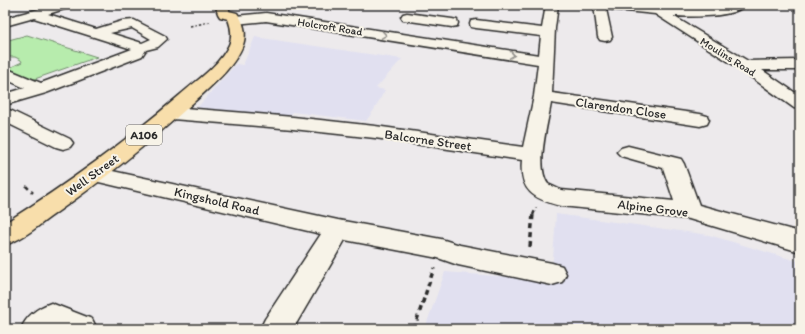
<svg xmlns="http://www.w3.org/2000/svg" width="805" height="334" font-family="Itim,sans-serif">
<rect width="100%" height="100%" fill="#edeaec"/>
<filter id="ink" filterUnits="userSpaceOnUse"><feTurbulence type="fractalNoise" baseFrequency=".025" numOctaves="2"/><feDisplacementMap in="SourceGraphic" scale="8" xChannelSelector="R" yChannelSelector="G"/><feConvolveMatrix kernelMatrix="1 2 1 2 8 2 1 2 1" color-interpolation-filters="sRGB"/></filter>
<g filter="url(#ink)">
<g fill="#e1e0f0">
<path d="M 255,37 L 402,59 L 376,88 L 385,90 L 374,110 L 366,121 L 293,112 L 289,117 L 196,109 L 236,64 L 243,65 Z"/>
<path d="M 556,214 L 709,235 L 800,262 L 800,329 L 425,328 L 445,272 L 558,281 L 552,274 Z"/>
</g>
<path fill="#b7ecad" stroke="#718c6c" d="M 27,35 L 97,57 L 32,80 L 7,69 L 22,62 L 21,60 L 15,57 L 5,57 L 5,41 Z"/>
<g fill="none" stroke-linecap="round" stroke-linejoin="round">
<defs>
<g id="minor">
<path d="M 54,5 L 73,5 L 71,7 L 48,14 L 96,29 L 122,21 L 134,20 L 165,36 L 167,39 L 158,47 L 146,50 L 142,56 L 46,93 L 5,105 L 5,94 L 25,88 L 5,79 L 5,68 L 41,83 L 132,49 L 34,18 L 5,26 L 5,18 ZM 132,28 L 151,39 L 142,43 L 110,33 Z"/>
<path d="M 546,5 L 558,5 L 555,28 L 552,93 L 700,114 L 707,116 L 709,120 L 707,124 L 700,126 L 551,103 C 548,123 535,167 548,184 L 561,190 L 674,201 L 663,168 L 621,156 L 617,152 L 621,148 L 628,146 L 681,159 L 684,164 L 699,205 L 800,232 L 800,252 L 689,219 L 561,206 C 534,199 519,191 522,160 L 375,138 L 293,129 L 172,119 L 165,117 L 163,113 L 165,109 L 172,107 L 293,117 L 375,126 L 523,147 L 534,96 L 538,64 L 266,21 L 235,24 L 231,23 L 229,20 L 231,17 L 235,16 L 266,13 L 539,55 L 541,36 L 476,28 L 471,27 L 470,24 L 471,21 L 476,20 L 542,28 Z"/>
<path d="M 594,5 L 660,5 L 662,7 C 678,9 694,10 710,9 C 722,7 733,5 745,5 C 735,18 689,17 673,16 L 748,61 L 800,60 L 800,70 L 762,70 L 800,96 L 800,109 L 794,108 L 740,69 L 655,14 L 606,9 L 612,37 L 610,40 L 605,41 L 600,40 L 598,37 Z"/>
<path d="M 407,13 L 452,19 L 457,20 L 458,23 L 457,26 L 452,27 L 403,20 L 401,17 L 403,14 Z"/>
<path d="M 5,109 L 12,111 L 70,139 L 73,143 L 70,147 L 63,149 L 56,147 L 5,122 Z"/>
<path d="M 94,167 L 338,220 L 441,239 L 460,245 L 552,263 L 562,266 L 566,274 L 562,282 L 552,285 L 458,265 L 438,258 L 345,240 L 293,329 L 260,329 L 265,319 L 321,234 L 86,179 L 83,174 L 86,169 Z"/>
<path d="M 51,303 L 92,319 L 97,329 L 21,329 C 27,315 37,308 51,303 Z"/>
</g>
<path id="major" d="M 217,5 L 229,5 L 229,11 L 237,13 C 244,22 247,34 243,45 C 233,69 212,85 194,102 C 150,142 105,179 56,213 C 40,224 24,239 5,245 L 5,223 C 67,184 125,142 180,95 C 197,80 219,66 229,45 C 233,36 231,27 228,19 L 220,17 C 217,13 216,9 217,5 Z"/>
</defs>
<use href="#minor" stroke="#2b2b2b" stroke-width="3"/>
<use href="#major" stroke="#2b2b2b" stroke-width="3"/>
<path stroke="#2b2b2b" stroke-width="1.5" stroke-dasharray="2.5 2" stroke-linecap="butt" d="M 190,26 L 210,22"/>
<g stroke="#2b2b2b" stroke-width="2.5" stroke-dasharray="4 3" stroke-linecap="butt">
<path d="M 26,186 L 33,193"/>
<path d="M 533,215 L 536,208"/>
</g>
<g stroke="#2b2b2b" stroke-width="3.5" stroke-dasharray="5 4" stroke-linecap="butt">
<path d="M 530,247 L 533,214"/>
<path d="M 414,329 L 434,268"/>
</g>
<use href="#minor" fill="#f7f3e8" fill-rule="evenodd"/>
<use href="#major" fill="#f8deab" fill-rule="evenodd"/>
</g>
<defs><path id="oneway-chevron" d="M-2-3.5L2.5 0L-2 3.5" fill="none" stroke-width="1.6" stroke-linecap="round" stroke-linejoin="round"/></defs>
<g stroke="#918f8a">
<use href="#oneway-chevron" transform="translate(384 35) rotate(9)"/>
<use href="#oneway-chevron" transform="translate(512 55) rotate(9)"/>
</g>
</g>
<g text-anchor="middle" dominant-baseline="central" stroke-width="4" stroke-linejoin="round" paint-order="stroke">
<g font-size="11" fill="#2b2b2b" stroke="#f7f3e8">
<text transform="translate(330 27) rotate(9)">Holcroft Road</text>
<text transform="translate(728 57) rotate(32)">Moulins Road</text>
</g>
<rect fill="#f7f3e8" stroke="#686764" stroke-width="1" x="126" y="125" width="36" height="20" rx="3"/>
<g font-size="12" font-weight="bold" fill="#2b2b2b">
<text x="144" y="135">A106</text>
</g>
<g font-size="13" fill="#2b2b2b" stroke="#f7f3e8">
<text transform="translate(621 108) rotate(8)">Clarendon Close</text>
<text transform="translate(428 140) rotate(8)">Balcorne Street</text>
<text transform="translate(92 175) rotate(-36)">Well Street</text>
<text transform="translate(217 201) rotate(13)">Kingshold Road</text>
<text transform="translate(653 208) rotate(7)">Alpine Grove</text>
</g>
</g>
<rect width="805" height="334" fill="none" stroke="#f7f3e8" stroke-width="20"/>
<rect x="10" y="10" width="785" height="314" fill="none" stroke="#2b2b2b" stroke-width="1.5" filter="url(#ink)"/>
</svg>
